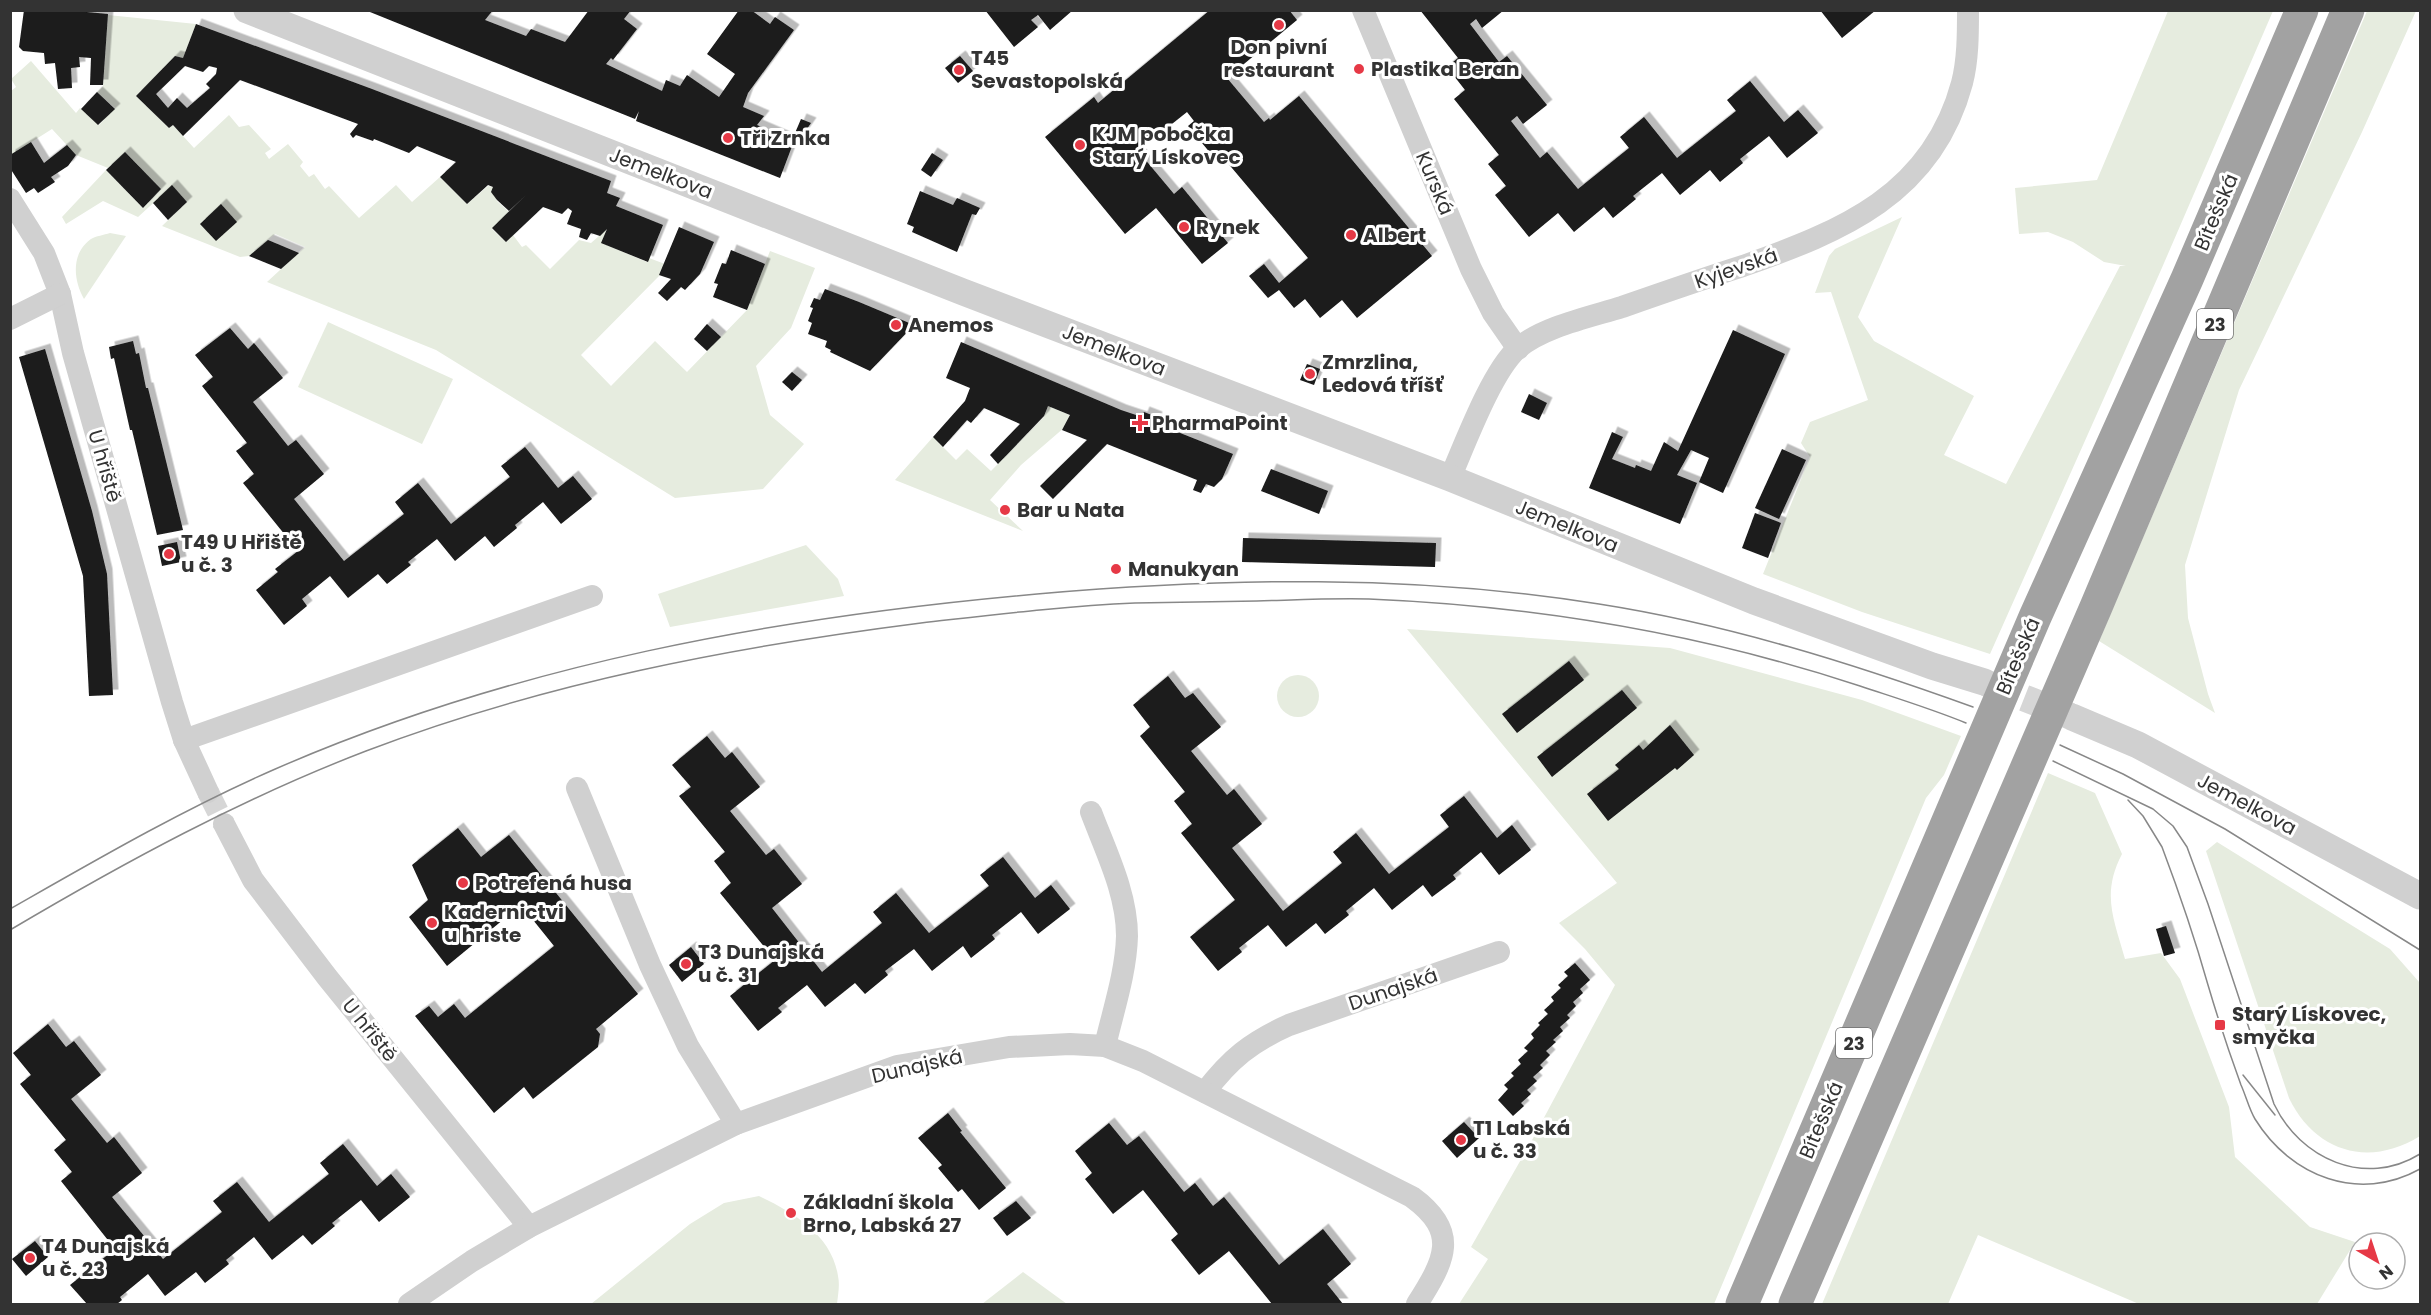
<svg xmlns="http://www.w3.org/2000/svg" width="2431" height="1315" font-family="Poppins,sans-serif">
<defs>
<filter id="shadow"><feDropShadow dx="5.5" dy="-5.5" stdDeviation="0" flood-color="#0004"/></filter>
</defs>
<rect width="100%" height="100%" fill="#fff"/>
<g fill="#e6ecdf">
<path d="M 2168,11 L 2273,11 L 2161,270 L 1990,654 L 1862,612 L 1763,574 L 1810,457 L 1801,443 L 1810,422 L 1868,400 L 1831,292 L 1815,293 L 1829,256 L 1835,249 L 1902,217 L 1858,317 L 1874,341 L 1974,396 L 1944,455 L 2006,484 L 2120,266 L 2126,266 L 2104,262 L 2073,242 L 2048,232 L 2019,234 L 2015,188 L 2097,180 Z"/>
<path d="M 2367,11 L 2416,11 L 2362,132 L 2239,390 L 2185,565 L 2188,618 L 2208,694 L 2215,713 L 2099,641 Z"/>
<path d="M 108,15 L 196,24 L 183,58 L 175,56 L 136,96 L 169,128 L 173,125 L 194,148 L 229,115 L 239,127 L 249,125 L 271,149 L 265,153 L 269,159 L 288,144 L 303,162 L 300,166 L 309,177 L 314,174 L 325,189 L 329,186 L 359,218 L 396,185 L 412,202 L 440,177 L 467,204 L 488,186 L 493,187 L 497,201 L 509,212 L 492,229 L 506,242 L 513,235 L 522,247 L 526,245 L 550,269 L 579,240 L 591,243 L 607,229 L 602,243 L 647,262 L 649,258 L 665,264 L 661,274 L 581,355 L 611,386 L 655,341 L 687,372 L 747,310 L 770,251 L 815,268 L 791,328 L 756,366 L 770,415 L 804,444 L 763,489 L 675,498 L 436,350 L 267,282 L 305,247 L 275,234 L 249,256 L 240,257 L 162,226 L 187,202 L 172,186 L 138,217 L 103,201 L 66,224 L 62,217 L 106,170 L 143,208 L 161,189 L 125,152 L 108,168 L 76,155 L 52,129 L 11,155 L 11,91 L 16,87 L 11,79 L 31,61 L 76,113 L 80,108 L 99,125 L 115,108 L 97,92 L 103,86 Z"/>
<path d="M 110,233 L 126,236 L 84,299 C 73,280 71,253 91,239 C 96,236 104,235 110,233 Z"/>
<path d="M 328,322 L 453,379 L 422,444 L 298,387 Z"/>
<path d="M 1048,406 L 1070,415 L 1065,427 L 1021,465 L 990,500 L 1023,531 L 895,480 L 933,437 L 956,460 L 967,449 L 991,471 L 1044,417 Z"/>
<path d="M 806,545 L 838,579 L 844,596 L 670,627 L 658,594 Z"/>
<path d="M 1407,629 L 1670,648 L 1862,700 L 1961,736 L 1944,775 L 1926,798 L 1714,1304 L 1459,1304 L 1488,1259 L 1471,1247 L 1531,1142 L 1615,985 L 1585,949 L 1559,923 L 1617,883 Z"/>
<circle cx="1298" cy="696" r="21"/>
<path d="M 2048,773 L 2095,793 L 2122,854 C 2101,894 2114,919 2125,959 L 2161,953 L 2180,979 L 2229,1107 L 2235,1157 L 2310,1227 L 2355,1242 L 2317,1304 L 2139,1304 L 1978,1235 L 1948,1304 L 1822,1304 Z"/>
<path d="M 2217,842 L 2390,949 L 2420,983 L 2420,1136 C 2369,1168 2315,1152 2289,1098 L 2206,851 Z"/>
<path d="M 759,1196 C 793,1212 832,1235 838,1276 C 840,1285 838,1295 837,1304 L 591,1304 L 690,1224 L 724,1203 Z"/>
<path d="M 1023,1272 L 1067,1304 L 982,1304 Z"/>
</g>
<g fill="#1a1a1a" fill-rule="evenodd" filter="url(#shadow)">
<path d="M 24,10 L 65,10 L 108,14 L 103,85 L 90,85 L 91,58 L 79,57 L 80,67 L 71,68 L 72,88 L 58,89 L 55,63 L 45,64 L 44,53 L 23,51 L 19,47 Z"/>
<path d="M 365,10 L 493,10 L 485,20 L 526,36 L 531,29 L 565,42 L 589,10 L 631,10 L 624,19 L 637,29 L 613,60 L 611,58 L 606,64 L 662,91 L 666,80 L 680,86 L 687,75 L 719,97 L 735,74 L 707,54 L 739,10 L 751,10 L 770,24 L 775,17 L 794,30 L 748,93 L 743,107 L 764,116 L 757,125 L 792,140 L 801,119 L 811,123 L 798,142 L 794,141 L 780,178 L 636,121 L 639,111 L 635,119 Z"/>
<path d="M 985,10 L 1073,10 L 1050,30 L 1038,15 L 1031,20 L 1038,27 L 1014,47 Z"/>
<path d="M 1210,10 L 1289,10 L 1297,20 L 1227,78 L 1264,122 L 1269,118 L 1270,120 L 1299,96 L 1432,256 L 1357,318 L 1342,300 L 1320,318 L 1305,299 L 1294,308 L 1279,290 L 1268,298 L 1249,276 L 1264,264 L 1279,283 L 1308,258 L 1221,155 L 1216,160 L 1188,126 L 1194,121 L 1187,112 L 1138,151 L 1174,194 L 1182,187 L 1228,243 L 1202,264 L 1156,208 L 1125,234 L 1045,137 L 1094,97 L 1098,103 Z"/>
<path d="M 1420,10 L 1504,10 L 1482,28 L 1476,19 L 1470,24 L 1499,62 L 1507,56 L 1547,105 L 1523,124 L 1517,116 L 1511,121 L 1540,158 L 1547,152 L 1578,189 L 1629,148 L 1620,137 L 1644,117 L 1677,158 L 1736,111 L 1727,100 L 1750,81 L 1784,122 L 1798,110 L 1818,133 L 1787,158 L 1769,136 L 1740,159 L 1743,163 L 1720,182 L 1710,170 L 1680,195 L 1662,173 L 1633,196 L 1636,199 L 1613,218 L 1604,207 L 1574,232 L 1558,213 L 1529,237 L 1495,195 L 1506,186 L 1488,164 L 1499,155 L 1454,99 L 1465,90 L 1447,67 L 1458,58 Z"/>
<path d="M 1820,10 L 1876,10 L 1842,38 Z"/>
<path d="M 196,24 L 372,89 L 611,181 L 607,193 L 620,198 L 616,206 L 663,225 L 648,262 L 601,243 L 607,229 L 600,236 L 591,233 L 587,240 L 579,237 L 581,229 L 567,224 L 572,211 L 568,208 L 562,214 L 543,207 L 506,242 L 492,228 L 527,194 L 509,211 L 497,200 L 491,192 L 493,187 L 488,185 L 467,204 L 440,177 L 456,162 L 417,146 L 409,153 L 374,139 L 373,141 L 356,135 L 353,138 L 350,134 L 358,124 L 240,80 L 183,136 L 173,125 L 169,128 L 136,96 L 175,56 L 183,58 ZM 185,66 L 203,72 L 209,66 L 217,68 L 216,74 L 206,84 L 210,88 L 195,101 L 187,108 L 177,98 L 168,108 L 156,94 Z"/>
<path d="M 960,56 L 973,71 L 958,83 L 945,68 Z"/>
<path d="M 97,92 L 115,109 L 98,125 L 81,109 Z"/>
<path d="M 31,142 L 44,163 L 67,145 L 76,155 L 68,166 L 51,177 L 55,182 L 38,193 L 34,188 L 26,193 L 10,168 L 10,155 Z"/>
<path d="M 125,152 L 161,189 L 143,208 L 106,170 Z"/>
<path d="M 932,153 L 943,160 L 931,177 L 921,170 Z"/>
<path d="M 172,185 L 187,202 L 168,220 L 153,203 Z"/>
<path d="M 920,191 L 953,205 L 957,198 L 980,208 L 976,215 L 972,214 L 957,252 L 912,232 L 914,227 L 907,224 Z"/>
<path d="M 221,204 L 237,222 L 216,241 L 200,224 Z"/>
<path d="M 679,227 L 714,242 L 700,274 L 685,290 L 681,287 L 667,301 L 658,293 L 671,279 L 659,275 Z"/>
<path d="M 268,240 L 299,253 L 281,269 L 249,256 Z"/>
<path d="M 731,250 L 765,264 L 747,310 L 713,297 L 718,284 L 714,283 L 722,263 L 726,264 Z"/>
<path d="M 825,289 L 859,302 L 914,325 L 870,371 L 830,352 L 831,350 L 825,347 L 827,341 L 808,334 L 812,323 L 808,321 L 813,308 L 810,307 L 814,298 L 820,300 Z"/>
<path d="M 707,324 L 721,337 L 707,351 L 694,339 Z"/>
<path d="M 230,328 L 248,349 L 254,343 L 283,378 L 253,402 L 288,446 L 296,440 L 324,474 L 294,499 L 344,561 L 404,514 L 395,502 L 418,483 L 451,524 L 510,477 L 501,466 L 525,447 L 558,488 L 573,476 L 592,499 L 561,524 L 543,502 L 515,525 L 517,528 L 494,547 L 485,536 L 455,561 L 437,539 L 408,562 L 411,565 L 387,584 L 378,574 L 348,598 L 330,576 L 302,599 L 307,606 L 284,625 L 256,590 L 278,572 L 275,569 L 298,551 L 243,483 L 254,474 L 236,451 L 247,443 L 202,386 L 213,377 L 195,355 Z"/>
<path d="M 1733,330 L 1785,354 L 1723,493 L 1699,482 L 1709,458 L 1691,450 L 1677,475 L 1697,483 L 1680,524 L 1589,488 L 1612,432 L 1623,437 L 1612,459 L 1635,468 L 1636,465 L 1651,471 L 1664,442 L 1678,451 Z"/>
<path d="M 133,341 L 136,354 L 139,353 L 146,388 L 148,388 L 183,530 L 157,535 L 132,430 L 130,430 L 114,358 L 111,359 L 109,347 Z"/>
<path d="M 961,342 L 1121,410 L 1142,417 L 1144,412 L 1157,417 L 1155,423 L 1233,454 L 1222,479 L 1214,487 L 1206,484 L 1201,493 L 1193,490 L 1197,480 L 1107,444 L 1053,499 L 1040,486 L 1087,440 L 1062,430 L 1070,415 L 1048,406 L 1044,416 L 998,464 L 990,455 L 1020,424 L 984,408 L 971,423 L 967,420 L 943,447 L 933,437 L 965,401 L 970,388 L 946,378 Z"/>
<path d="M 45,349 L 92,511 L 107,574 L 113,695 L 89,696 L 83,576 L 19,357 Z"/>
<path d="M 1307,364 L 1320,369 L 1314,385 L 1300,380 Z"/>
<path d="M 792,372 L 802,380 L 792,391 L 782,382 Z"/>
<path d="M 1529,394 L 1547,403 L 1539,420 L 1521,412 Z"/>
<path d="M 1782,449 L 1806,460 L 1779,519 L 1755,508 Z"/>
<path d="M 1271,469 L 1328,491 L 1319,514 L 1261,491 Z"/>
<path d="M 1755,513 L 1781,523 L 1768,558 L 1742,548 Z"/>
<path d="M 1243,538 L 1436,543 L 1435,567 L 1242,562 Z"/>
<path d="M 177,542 L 181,562 L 162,566 L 158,546 Z"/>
<path d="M 1569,661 L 1584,680 L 1517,733 L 1502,714 Z"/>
<path d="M 1168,676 L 1185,698 L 1193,693 L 1221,727 L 1191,751 L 1227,795 L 1234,789 L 1262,824 L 1232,848 L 1283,911 L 1342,863 L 1333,852 L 1356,833 L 1389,874 L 1449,827 L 1440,815 L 1464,796 L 1497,838 L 1512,825 L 1531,850 L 1499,875 L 1481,852 L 1453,875 L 1456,879 L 1432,897 L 1423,885 L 1392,910 L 1374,888 L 1346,911 L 1349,915 L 1325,934 L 1316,923 L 1286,947 L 1268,925 L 1239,948 L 1242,952 L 1218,971 L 1190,937 L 1235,900 L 1181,833 L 1192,824 L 1174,801 L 1185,792 L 1140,736 L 1150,727 L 1133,705 Z"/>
<path d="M 1622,690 L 1637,708 L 1552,777 L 1537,757 Z"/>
<path d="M 1670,725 L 1694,755 L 1677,770 L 1675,768 L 1608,821 L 1587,794 L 1619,769 L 1615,765 L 1639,745 L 1643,750 Z"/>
<path d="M 707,736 L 725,758 L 732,752 L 760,787 L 730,811 L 766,855 L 774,849 L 802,884 L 772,908 L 822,972 L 882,923 L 873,912 L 896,893 L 929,933 L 989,886 L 980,875 L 1003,857 L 1035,898 L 1051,885 L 1070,909 L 1038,934 L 1021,912 L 992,935 L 995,939 L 971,958 L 963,946 L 932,971 L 914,949 L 885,971 L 888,975 L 865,994 L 855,983 L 825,1007 L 807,985 L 778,1008 L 782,1012 L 758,1031 L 730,996 L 775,960 L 720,893 L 731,883 L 714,861 L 725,852 L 679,796 L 691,787 L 672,765 Z"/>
<path d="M 458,828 L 481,857 L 509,835 L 638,994 L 596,1029 L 600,1034 L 598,1047 L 533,1099 L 524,1087 L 494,1113 L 415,1016 L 429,1006 L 438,1017 L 454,1004 L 465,1018 L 554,946 L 521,905 L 447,966 L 409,917 L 428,900 L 412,865 Z"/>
<path d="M 2166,926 L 2175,953 L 2164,956 L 2156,929 Z"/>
<path d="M 691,947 L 704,964 L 682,982 L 669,965 Z"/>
<path d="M 1575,963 L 1590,980 L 1580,989 L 1583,993 L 1573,1002 L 1576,1006 L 1567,1015 L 1570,1018 L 1560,1027 L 1563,1031 L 1553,1040 L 1556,1042 L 1546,1051 L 1550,1055 L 1540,1065 L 1543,1068 L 1533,1077 L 1537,1081 L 1527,1090 L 1531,1094 L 1521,1103 L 1524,1106 L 1513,1116 L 1498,1100 L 1508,1089 L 1504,1085 L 1514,1076 L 1511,1073 L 1521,1064 L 1518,1060 L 1528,1051 L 1524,1048 L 1534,1038 L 1531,1034 L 1540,1025 L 1538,1023 L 1548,1014 L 1544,1010 L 1554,1001 L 1551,997 L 1561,988 L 1558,985 L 1568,976 L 1564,972 Z"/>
<path d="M 48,1024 L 66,1047 L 74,1041 L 101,1075 L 71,1099 L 107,1143 L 114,1137 L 142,1173 L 112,1197 L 163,1259 L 222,1212 L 213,1201 L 237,1182 L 269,1222 L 329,1174 L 320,1163 L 343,1144 L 377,1186 L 391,1174 L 410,1197 L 379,1222 L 361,1200 L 332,1223 L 335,1226 L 312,1245 L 303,1235 L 272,1260 L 254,1237 L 226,1260 L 229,1264 L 205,1283 L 196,1272 L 165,1296 L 148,1274 L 120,1297 L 122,1300 L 117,1304 L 87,1304 L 70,1285 L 115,1249 L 61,1181 L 72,1172 L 54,1150 L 66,1140 L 20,1084 L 31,1075 L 13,1053 Z"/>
<path d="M 948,1113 L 962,1131 L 960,1132 L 1006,1188 L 979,1210 L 962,1189 L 958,1192 L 938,1168 L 942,1165 L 918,1138 Z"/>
<path d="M 1464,1122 L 1479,1138 L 1457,1158 L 1442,1141 Z"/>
<path d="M 1109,1123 L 1127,1145 L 1139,1136 L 1184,1192 L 1195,1183 L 1213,1206 L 1224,1197 L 1279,1265 L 1323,1229 L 1351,1264 L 1327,1284 L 1343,1304 L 1272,1304 L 1229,1251 L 1199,1275 L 1171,1240 L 1178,1234 L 1143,1190 L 1113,1214 L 1085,1179 L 1092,1173 L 1075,1151 Z"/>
<path d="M 1016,1201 L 1031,1218 L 1007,1236 L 993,1218 Z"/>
<path d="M 35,1241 L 48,1257 L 26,1276 L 12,1259 Z"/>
</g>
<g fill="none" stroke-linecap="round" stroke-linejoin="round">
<path stroke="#d6d6d6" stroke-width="22" stroke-dasharray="22 11" stroke-linecap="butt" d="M 208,792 L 224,824"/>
<path stroke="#d6d6d6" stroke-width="27" stroke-dasharray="27 14" stroke-linecap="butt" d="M 1986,683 L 2070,716"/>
<g stroke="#d0d0d0" stroke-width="22">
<path d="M 1363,10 L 1471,269 L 1493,313 L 1518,349"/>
<path d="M 10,199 L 44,253 L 60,294 L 73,353 L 172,702 L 184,740 L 208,792"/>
<path d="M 10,319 L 60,294"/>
<path d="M 1450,478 C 1465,444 1491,373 1517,349 C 1542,327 1590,317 1622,307 C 1662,293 1702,279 1743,266 C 1842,231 1932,195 1962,83 C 1968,60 1968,34 1968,10"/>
<path d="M 184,740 L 592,596"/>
<path d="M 577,788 L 650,965 L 688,1046 L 736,1124"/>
<path d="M 1091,812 C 1106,852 1127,893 1127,936 C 1126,973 1113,1011 1105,1046"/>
<path d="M 224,824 L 253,880 L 327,977 L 529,1227"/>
<path d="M 1205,1092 C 1230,1059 1251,1042 1289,1025 L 1499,952"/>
<path d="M 409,1304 L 472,1261 L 529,1227 L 736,1124 L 897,1066 L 1009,1047 L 1070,1044 L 1105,1046 L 1143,1061 L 1412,1197 C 1460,1232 1445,1260 1417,1304"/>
</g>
<g stroke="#d0d0d0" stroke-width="27">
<path d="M 247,10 L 963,292 L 1450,478 L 1754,601 L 1932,666 L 1984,682"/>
<path d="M 2072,717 L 2138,745 L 2420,896"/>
</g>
<g stroke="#a2a2a2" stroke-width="33">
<path d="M 1742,1304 L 2035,617 L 2187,279 L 2302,10"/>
<path d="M 1795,1304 L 2096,607 L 2348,10"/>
</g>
<g stroke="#888" stroke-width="1.5">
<path d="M 2060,745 L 2123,774 L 2225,829 L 2420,950"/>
<path d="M 2053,761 L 2153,809 L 2173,826 L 2187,847 L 2208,904 L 2274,1104 C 2300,1159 2365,1188 2420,1154"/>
<path d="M 2128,800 L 2143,816 L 2162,847 C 2179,892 2195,939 2208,985 C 2218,1019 2229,1052 2241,1085 C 2246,1096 2249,1109 2255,1119 C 2291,1177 2359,1203 2420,1169"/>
<path d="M 10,909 C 96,860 182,810 273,770 C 515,664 776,617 1037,594 C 1224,578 1413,574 1599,604 C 1727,624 1851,663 1973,707"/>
<path d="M 10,930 C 125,862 241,799 366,751 C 544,683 732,647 921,623 C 992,615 1063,606 1135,603 C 1175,602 1216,602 1257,601 C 1294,600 1332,598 1369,599 C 1536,606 1702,634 1860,686 C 1896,698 1932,709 1966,723"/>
<path d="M 2243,1075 L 2275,1115"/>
</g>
</g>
<g fill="#e63946" stroke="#fff" stroke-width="2">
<circle cx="1279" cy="25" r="6"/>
<circle cx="1359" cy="69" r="6"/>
<circle cx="959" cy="70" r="6"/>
<circle cx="728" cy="138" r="6"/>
<circle cx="1080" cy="145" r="6"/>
<circle cx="1184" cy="227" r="6"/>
<circle cx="1351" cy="235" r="6"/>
<circle cx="896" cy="325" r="6"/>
<circle cx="1310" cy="374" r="6"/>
<path d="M1137 414h6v6h6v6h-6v6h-6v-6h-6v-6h6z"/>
<circle cx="1005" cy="510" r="6"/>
<circle cx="169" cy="554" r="6"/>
<circle cx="1116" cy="569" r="6"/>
<circle cx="463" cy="883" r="6"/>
<circle cx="432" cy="923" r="6"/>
<circle cx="686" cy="964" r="6"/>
<rect x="2214" y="1019" width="12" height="12" rx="3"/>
<circle cx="1461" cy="1140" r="6"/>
<circle cx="791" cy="1213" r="6"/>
<circle cx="30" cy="1258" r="6"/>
</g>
<g text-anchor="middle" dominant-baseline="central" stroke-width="6" stroke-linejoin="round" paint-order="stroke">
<g fill="#fff" stroke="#707070" stroke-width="1.5">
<rect x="2197" y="309" width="36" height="30" rx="4.5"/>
<rect x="1836" y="1028" width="36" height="30" rx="4.5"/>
</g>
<g font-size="18" font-weight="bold" fill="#333">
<text x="2215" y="324">23</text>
<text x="1854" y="1043">23</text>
</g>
<g font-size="20" font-weight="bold" fill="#333" stroke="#fff" text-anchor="start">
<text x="1279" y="47" text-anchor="middle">Don pivní<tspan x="1279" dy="23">restaurant</tspan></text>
<text x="971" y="58">T45<tspan x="971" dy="23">Sevastopolská</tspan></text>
<text x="1371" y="69">Plastika Beran</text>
<text x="1092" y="134">KJM pobočka<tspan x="1092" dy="23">Starý Lískovec</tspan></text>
<text x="740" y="138">Tři Zrnka</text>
<text x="1196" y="227">Rynek</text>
<text x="1363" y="235">Albert</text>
<text x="908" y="325">Anemos</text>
<text x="1322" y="362">Zmrzlina,<tspan x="1322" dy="23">Ledová tříšť</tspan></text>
<text x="1152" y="423">PharmaPoint</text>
<text x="1017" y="510">Bar u Nata</text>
<text x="181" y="542">T49 U Hřiště<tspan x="181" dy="23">u č. 3</tspan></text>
<text x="1128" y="569">Manukyan</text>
<text x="475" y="883">Potrefená husa</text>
<text x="444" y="912">Kadernictvi<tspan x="444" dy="23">u hriste</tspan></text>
<text x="698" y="952">T3 Dunajská<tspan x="698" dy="23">u č. 31</tspan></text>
<text x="2232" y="1014">Starý Lískovec,<tspan x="2232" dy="23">smyčka</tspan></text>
<text x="1473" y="1128">T1 Labská<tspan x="1473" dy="23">u č. 33</tspan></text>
<text x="803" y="1202">Základní škola<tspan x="803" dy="23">Brno, Labská 27</tspan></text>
<text x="42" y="1246">T4 Dunajská<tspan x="42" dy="23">u č. 23</tspan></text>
</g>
<g font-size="20" fill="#333" stroke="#fff">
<text transform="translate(661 173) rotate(21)">Jemelkova</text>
<text transform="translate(1435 183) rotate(67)">Kurská</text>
<text transform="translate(2216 212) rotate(-67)">Bítešská</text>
<text transform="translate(1736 268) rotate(-19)">Kyjevská</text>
<text transform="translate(1114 350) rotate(21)">Jemelkova</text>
<text transform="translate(105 466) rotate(74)">U hřiště</text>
<text transform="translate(1567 526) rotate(22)">Jemelkova</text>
<text transform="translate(2018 656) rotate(-67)">Bítešská</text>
<text transform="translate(2247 804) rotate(28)">Jemelkova</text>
<text transform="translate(1393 989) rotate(-19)">Dunajská</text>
<text transform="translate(370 1030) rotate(51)">U hřiště</text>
<text transform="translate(917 1066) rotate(-13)">Dunajská</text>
<text transform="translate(1821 1120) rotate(-67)">Bítešská</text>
</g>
</g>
<rect width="2431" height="1315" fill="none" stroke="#333333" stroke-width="24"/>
<g transform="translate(2377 1261) rotate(141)"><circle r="28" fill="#ffffff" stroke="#adadad" stroke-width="1.5"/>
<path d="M0-4.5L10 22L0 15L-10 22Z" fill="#e63946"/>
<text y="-9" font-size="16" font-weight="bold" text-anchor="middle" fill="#333333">N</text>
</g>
</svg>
